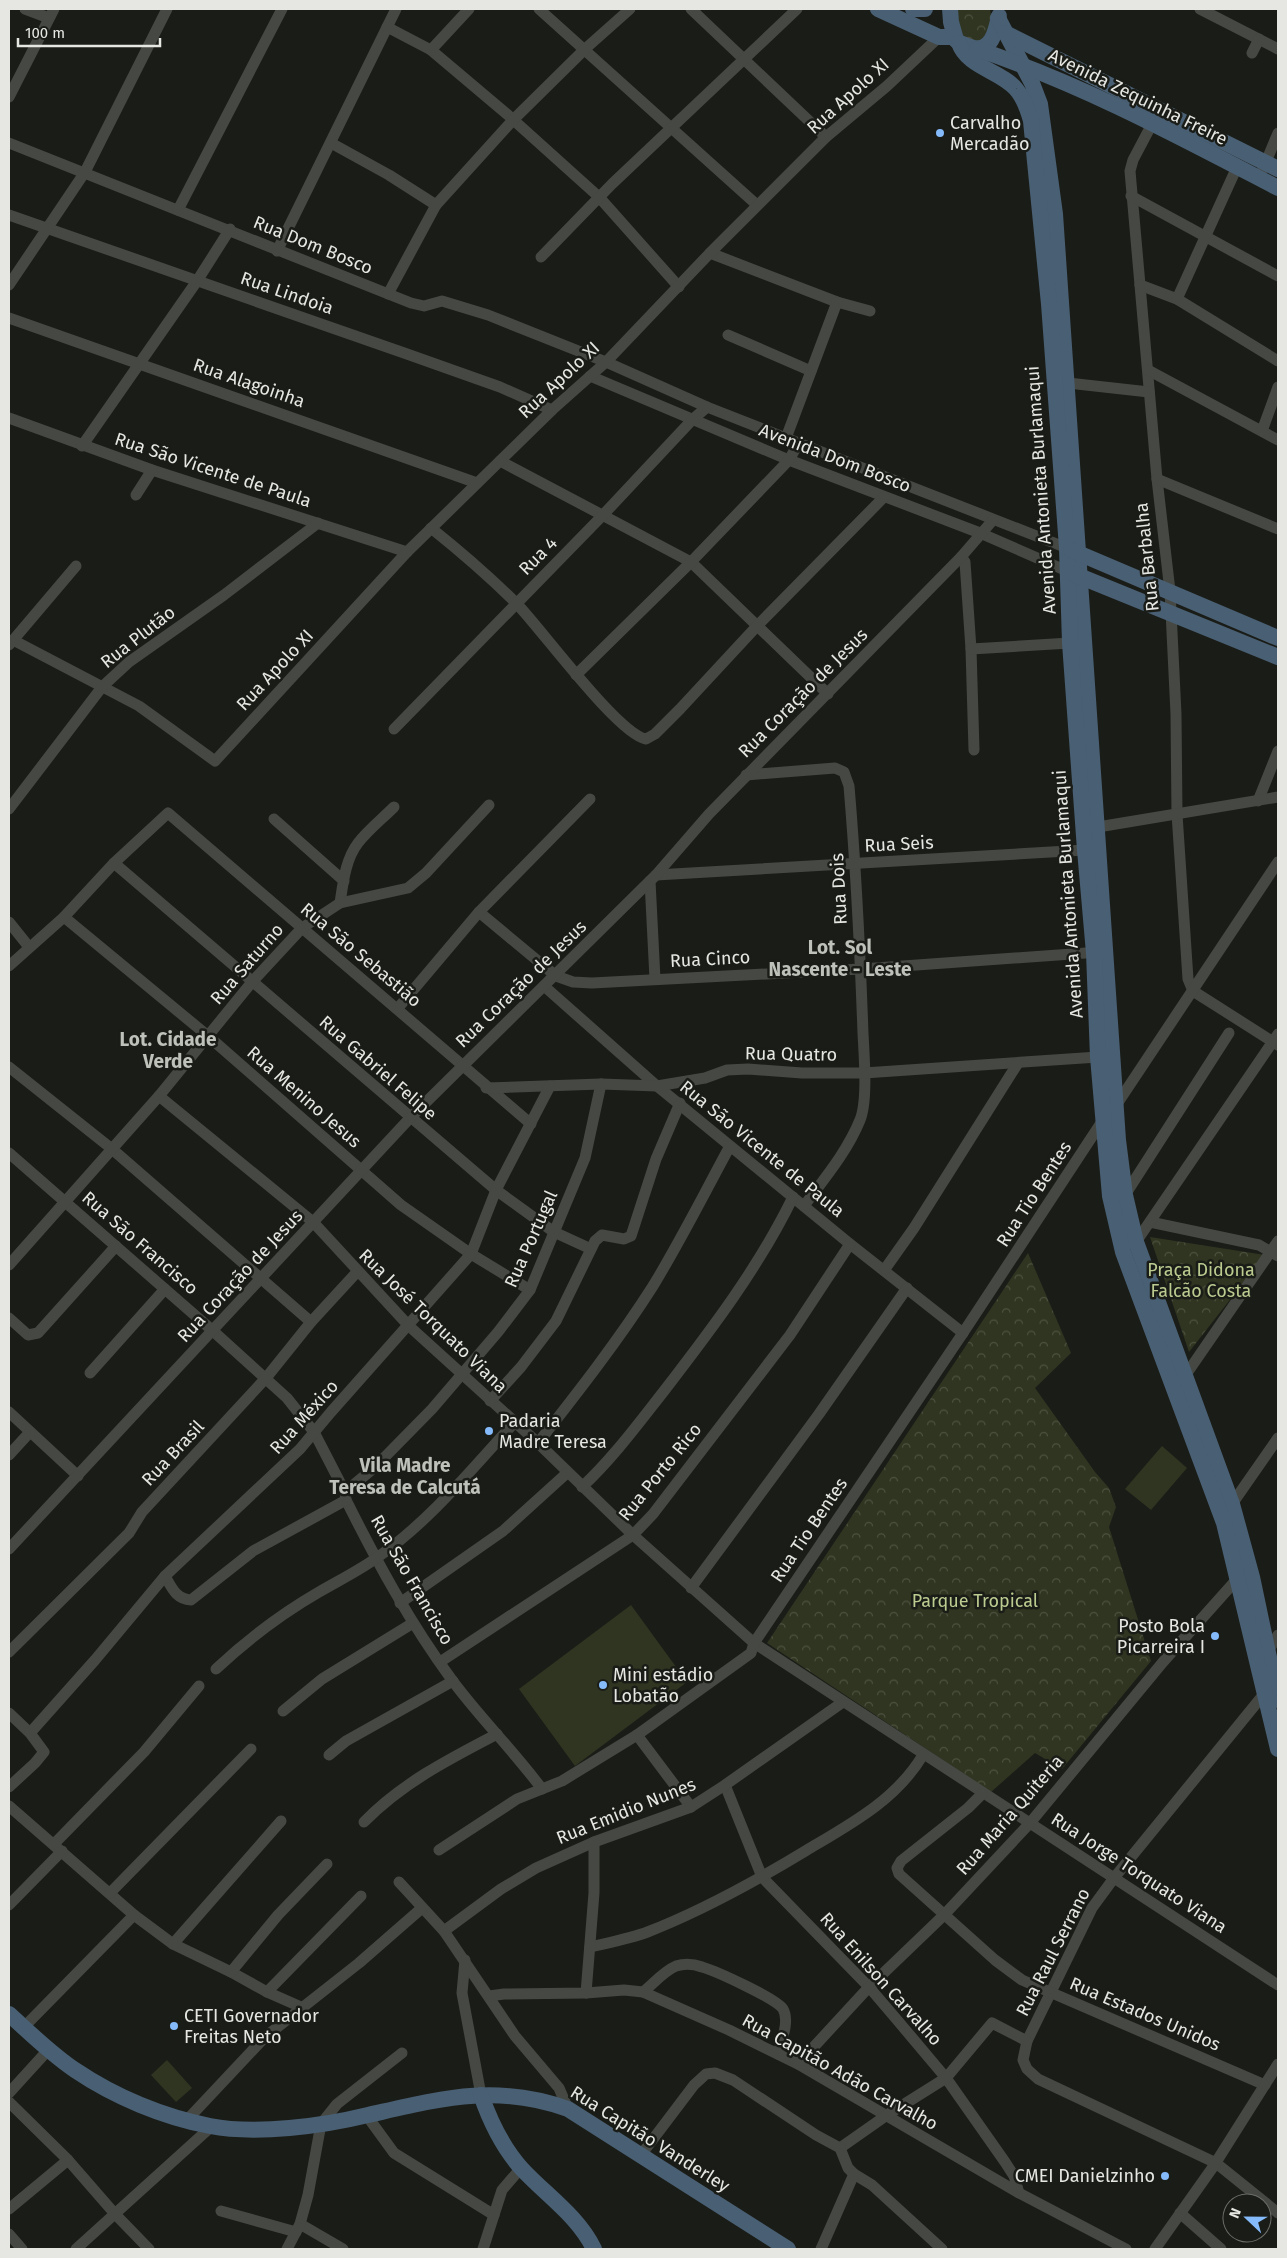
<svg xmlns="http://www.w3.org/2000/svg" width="1287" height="2258" font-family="'Fira Sans',sans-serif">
<defs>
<pattern id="park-crowns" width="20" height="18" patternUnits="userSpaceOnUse" patternTransform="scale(1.25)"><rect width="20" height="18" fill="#2f3520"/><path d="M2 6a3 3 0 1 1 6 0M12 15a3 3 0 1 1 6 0" fill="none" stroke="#4d5240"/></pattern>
</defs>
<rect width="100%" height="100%" fill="#1a1c17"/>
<g fill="#2f3520">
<path d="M 1162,1446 L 1187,1468 L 1151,1510 L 1125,1489 Z"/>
<path d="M 631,1605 L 687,1682 L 575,1766 L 519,1689 Z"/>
<path d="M 167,2060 L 192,2088 L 176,2102 L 151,2075 Z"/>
</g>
<g fill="url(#park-crowns)">
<path d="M 956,9 L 990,9 L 992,22 L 980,44 L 962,35 Z"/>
<path d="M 1150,1237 L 1265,1255 L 1189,1352 Z"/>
<path d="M 1028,1253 L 1071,1353 L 1035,1388 L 1095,1472 L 1109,1488 L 1116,1507 L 1109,1527 L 1151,1661 L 1062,1769 L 1035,1753 L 991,1792 L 767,1643 Z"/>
</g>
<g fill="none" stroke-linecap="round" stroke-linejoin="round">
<g stroke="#464843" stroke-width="11">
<path d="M 25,9 L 49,18"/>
<path d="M 539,9 L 757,205"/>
<path d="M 691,9 L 826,137"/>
<path d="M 1200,9 L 1278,49"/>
<path d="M 387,27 L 431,50 L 508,115 L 599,197 L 679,287"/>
<path d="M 431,50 L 469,9"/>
<path d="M 1252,53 L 1259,39"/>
<path d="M 9,97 L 54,9"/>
<path d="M 1152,124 L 1133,160 L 1130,171 L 1157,479 L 1170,591 L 1176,714 L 1177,814 L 1188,979 L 1193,991 L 1278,1045"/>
<path d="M 9,143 L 411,303 L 424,306 L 442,301 L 488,315 L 606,362 L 707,407 L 1067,548"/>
<path d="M 331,143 L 389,175 L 436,205"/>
<path d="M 1263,169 L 1278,133"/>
<path d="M 1131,196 L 1278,276"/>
<path d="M 178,210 L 282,9"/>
<path d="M 9,215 L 407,354 L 500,387 L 552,410"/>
<path d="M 277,251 L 396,9"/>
<path d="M 710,253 L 837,302 L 870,311"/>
<path d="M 541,257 L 612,184 L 797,9"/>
<path d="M 9,285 L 85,172 L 167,9"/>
<path d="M 1140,285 L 1177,299 L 1278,361"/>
<path d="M 388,294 L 436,205 L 513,120 L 585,49 L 630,9"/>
<path d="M 1177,299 L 1237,167"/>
<path d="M 9,318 L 477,483"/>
<path d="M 728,335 L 811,371"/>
<path d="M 1148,370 L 1278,440"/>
<path d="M 590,376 L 789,460 L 980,533 L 1067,571"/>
<path d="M 1068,383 L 1149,392"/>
<path d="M 9,418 L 152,470 L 407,552"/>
<path d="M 1262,431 L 1278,387"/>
<path d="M 786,438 L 837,302"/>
<path d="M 82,446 L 197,281 L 230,229"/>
<path d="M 500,461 L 691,562 L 828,694"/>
<path d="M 1157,479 L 1278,529"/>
<path d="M 136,495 L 152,470"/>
<path d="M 431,528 C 461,552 490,577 517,604 C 542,630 618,734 646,739 L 655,734 L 680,709 L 757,626 L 884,497"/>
<path d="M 961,557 L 965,562 L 971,649 L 974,750"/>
<path d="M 13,640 L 139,706 L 215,761 L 407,552 L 552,410 L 606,362 L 710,253 L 826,137 L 887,86 L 939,37"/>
<path d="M 9,645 L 76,566"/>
<path d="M 971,649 L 1070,643"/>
<path d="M 576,675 L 691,562 L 789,460 L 798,444"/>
<path d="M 394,729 L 603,515 L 692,420 L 707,407"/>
<path d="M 746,775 L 835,768 L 844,772 L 849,786 C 856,868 860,950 863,1033 C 864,1055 868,1101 860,1120 C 847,1152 824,1179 804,1206"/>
<path d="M 1258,801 L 1278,751"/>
<path d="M 9,809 L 102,687 L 129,662 L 224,595 L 318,523"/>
<path d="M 274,819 L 344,881"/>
<path d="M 1098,827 L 1278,797"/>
<path d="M 114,863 L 496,1190 L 554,1232 L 591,1249"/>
<path d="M 656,875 L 1085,850"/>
<path d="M 650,881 L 655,979"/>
<path d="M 340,903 C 343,884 345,860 358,843 C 368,830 382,819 394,807"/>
<path d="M 479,912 L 556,976 L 573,982 L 592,983 L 861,969 L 1100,952"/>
<path d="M 64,917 L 208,1036 L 401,1205 L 471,1254 L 530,1290"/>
<path d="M 9,922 L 29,947"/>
<path d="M 9,966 L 64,917 L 114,863 L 168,813 L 531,1124"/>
<path d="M 544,986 L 657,1086 L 850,1244 L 963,1333"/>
<path d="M 398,1008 L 479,912 L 590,799"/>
<path d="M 9,1067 L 112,1149 L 311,1322"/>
<path d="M 486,1088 L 601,1084 L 657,1086 L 705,1078 L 727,1070 L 748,1069 L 802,1073 L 864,1073 L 1098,1057"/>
<path d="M 159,1096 L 313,1222 L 409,1326 L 538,1443 L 633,1535 L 754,1643 L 1278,1985"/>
<path d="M 1115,1107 L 1278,862"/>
<path d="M 9,1153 L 213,1331 L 287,1398 L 314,1432 L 345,1492 L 346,1500 C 377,1562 410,1623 452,1680 C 480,1718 514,1751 542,1789"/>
<path d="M 1125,1195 L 1229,1033"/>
<path d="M 1150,1222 L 1259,1245 L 1278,1256"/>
<path d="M 1136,1242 L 1278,1034"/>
<path d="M 9,1265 L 159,1096 L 252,982 L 302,928 L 340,903 L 408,888 L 426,873 L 489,805"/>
<path d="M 885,1269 L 914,1228 L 1018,1063"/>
<path d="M 9,1318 L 28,1335 L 38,1333 L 116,1246"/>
<path d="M 90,1373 L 165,1289"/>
<path d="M 1185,1376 L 1278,1241"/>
<path d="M 490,1401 L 521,1367 L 556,1321 L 595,1241 L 602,1235 L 624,1239 L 631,1236 L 656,1159 L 680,1103"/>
<path d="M 9,1412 L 78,1476"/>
<path d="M 538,1443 C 578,1392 618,1341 653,1286 C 681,1240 705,1192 730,1146"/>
<path d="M 9,1455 L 30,1432"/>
<path d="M 582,1487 C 613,1458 638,1424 664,1391 C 711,1330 759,1267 793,1197"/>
<path d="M 345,1492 L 375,1467 L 432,1409 L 498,1332 L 530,1290 L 585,1158 L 601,1084"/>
<path d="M 1232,1504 L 1278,1438"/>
<path d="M 9,1549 L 410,1118 L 656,875 L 709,814 L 961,557 L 993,520"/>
<path d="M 165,1576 C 172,1588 176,1599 191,1600 L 253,1551 L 346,1500"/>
<path d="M 691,1588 L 819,1414 L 907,1288"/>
<path d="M 400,1603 L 503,1531 L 567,1473"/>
<path d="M 1268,1651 L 1278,1635"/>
<path d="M 9,1652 L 129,1533 L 142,1512 L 266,1378 L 311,1322 L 357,1272"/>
<path d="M 440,1662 L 633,1535 L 653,1514 L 790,1335 L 850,1244"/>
<path d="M 216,1669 C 248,1639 281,1614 319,1592 C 338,1581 358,1571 375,1559 C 428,1523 471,1470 514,1423"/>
<path d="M 1264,1694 L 1114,1878 L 1092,1908 L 1027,2041 L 1023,2060 L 1027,2069 L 1038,2079 L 1216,2163 L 1278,2213"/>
<path d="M 283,1711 L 322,1679 L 413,1623"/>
<path d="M 9,1713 L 30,1733 L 44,1752 L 35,1763 L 9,1787"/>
<path d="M 30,1733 L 95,1660 L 165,1576 L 300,1449 L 331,1412 L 471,1254 L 496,1190 L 550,1086"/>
<path d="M 637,1735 L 691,1807"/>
<path d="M 329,1755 L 346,1741 L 453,1681"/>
<path d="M 725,1785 L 762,1877 L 869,1987 L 898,2021 L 946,2078 L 1005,2162 L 1014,2176 L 1019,2193"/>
<path d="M 982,1794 L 968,1808 L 901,1861 L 897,1868 L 899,1874 L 995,1960 L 1022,1980 L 1265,2085"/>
<path d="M 9,1806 L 134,1915 L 173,1944 L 231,1972 L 267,1992 L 301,2007"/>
<path d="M 364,1822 C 402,1783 449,1759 497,1734"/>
<path d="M 54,1844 L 144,1752 L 199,1686"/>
<path d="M 439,1850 L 517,1799 L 562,1781 L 637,1735 L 751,1653 L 754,1643 L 963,1333 L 1103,1120"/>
<path d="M 399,1882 L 444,1931 L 515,2036 L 559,2088 L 568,2109"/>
<path d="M 110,1893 L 251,1749"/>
<path d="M 9,1905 L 62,1851"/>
<path d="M 444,1931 L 501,1889 L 536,1868 L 594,1842 L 691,1807 L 725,1785 L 843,1702"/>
<path d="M 173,1944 L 281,1821"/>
<path d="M 590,1947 C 608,1943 627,1939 645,1933 C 702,1911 756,1881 807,1850 C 851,1824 896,1800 923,1755"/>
<path d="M 465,1960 L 462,1993 L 481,2095"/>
<path d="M 231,1972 L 278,1915 L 327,1864"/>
<path d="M 267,1992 L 361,1896"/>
<path d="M 643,1992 C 653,1984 664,1971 676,1966 C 685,1963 694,1964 702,1967 C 716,1971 777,1999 783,2009 C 790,2021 781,2042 778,2054"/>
<path d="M 586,1993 L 594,1893 L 594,1842"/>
<path d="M 489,1996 L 504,1994 L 586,1993 L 624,1990 L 643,1992 L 729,2030 L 798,2064 L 1019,2193 L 1126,2249"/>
<path d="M 24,2027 L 134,1915"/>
<path d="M 798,2064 L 869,1987 L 944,1915 L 1030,1823 L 1163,1662 L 1238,1578"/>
<path d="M 9,2093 L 49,2049"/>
<path d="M 9,2102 L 68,2160 L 115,2214 L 149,2249"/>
<path d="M 367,2116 L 394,2153 L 494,2215"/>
<path d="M 187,2120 L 265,2037 L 359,1963 L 422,1908"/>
<path d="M 840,2148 L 887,2115 L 946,2078 L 992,2023 L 1027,2041"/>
<path d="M 641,2155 L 694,2085 L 706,2074 L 715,2073 L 733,2080 L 816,2135 L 840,2148 L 848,2168 L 854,2174 L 872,2185 L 942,2249"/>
<path d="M 9,2209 L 68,2160"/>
<path d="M 221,2211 L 296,2232"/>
<path d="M 1180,2213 L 1221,2249"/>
<path d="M 300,2224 L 343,2249"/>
<path d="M 9,2234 L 22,2249"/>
<path d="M 76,2249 L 212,2126"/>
<path d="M 287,2249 L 300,2224 L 308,2195 L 321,2124 L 337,2104 L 402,2053"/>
<path d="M 483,2249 L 502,2190 L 521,2168"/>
<path d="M 821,2249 L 854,2174"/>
<path d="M 1155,2249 L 1213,2167 L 1278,2064"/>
</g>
<g stroke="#495f73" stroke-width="16">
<path d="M 878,9 L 939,37 L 954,37"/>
<path d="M 913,9 L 925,9"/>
<path d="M 950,9 L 951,22 L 956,40 C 960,44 965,45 971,47 C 991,54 996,31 999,16"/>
<path d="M 998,18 L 1032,83 L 1040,104 L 1055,214 L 1118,1140 L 1125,1195 L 1136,1242 L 1232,1504 L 1252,1577 L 1278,1700"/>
<path d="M 1005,33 L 1278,169"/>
<path d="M 959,43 C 967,67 1001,71 1016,89 C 1024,98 1028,110 1031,121 L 1049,304 L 1067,548 L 1070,643 L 1085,850 L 1094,953 L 1098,1057 L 1110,1196 L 1123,1252 L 1224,1523 L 1278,1749"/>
<path d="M 977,49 C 1082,84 1180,137 1278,188"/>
<path d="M 1071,550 L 1278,638"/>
<path d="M 1074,574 L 1278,657"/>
<path d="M 9,2014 C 30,2033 51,2054 75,2070 C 115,2097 163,2117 210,2126 C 256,2135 323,2126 368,2115 C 439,2099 496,2083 568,2109 L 788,2249"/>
<path d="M 481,2095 C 490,2121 503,2148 522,2169 C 546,2195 578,2216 594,2249"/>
</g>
</g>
<g fill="#85bbfb" stroke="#1a1c17" stroke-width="2">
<circle cx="940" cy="133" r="5"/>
<circle cx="489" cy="1431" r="5"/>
<circle cx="1215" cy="1636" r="5"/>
<circle cx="603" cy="1685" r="5"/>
<circle cx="174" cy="2026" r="5"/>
<circle cx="1165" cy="2176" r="5"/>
</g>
<g text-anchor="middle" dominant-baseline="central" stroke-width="5" stroke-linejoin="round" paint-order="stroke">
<g font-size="18" fill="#e6e7e3" stroke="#1a1c17">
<text transform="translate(848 96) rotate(-42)">Rua Apolo XI</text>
<text transform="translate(1138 97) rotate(26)">Avenida Zequinha Freire</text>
<text transform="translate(313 245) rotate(22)">Rua Dom Bosco</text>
<text transform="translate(287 293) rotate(19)">Rua Lindoia</text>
<text transform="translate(559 380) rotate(-43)">Rua Apolo XI</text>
<text transform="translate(249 383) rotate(19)">Rua Alagoinha</text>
<text transform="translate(835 458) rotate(21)">Avenida Dom Bosco</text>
<text transform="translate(213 470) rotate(18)">Rua São Vicente de Paula</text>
<text transform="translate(1041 490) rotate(-94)">Avenida Antonieta Burlamaqui</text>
<text transform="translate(538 556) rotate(-45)">Rua 4</text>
<text transform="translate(1147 557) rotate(-96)">Rua Barbalha</text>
<text transform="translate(138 637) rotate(-38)">Rua Plutão</text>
<text transform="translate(275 670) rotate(-47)">Rua Apolo XI</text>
<text transform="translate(803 693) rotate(-45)">Rua Coração de Jesus</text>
<text transform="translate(899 844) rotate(-3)">Rua Seis</text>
<text transform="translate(839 889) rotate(-93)">Rua Dois</text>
<text transform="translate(1068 894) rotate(-94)">Avenida Antonieta Burlamaqui</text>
<text transform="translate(361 955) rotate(40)">Rua São Sebastião</text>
<text transform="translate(710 959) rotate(-3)">Rua Cinco</text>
<text transform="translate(247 964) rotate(-49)">Rua Saturno</text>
<text transform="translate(521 984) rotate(-44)">Rua Coração de Jesus</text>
<text transform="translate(791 1054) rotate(1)">Rua Quatro</text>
<text transform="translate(378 1068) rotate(41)">Rua Gabriel Felipe</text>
<text transform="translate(304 1097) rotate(41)">Rua Menino Jesus</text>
<text transform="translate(762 1149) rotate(39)">Rua São Vicente de Paula</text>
<text transform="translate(1034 1194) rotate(-57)">Rua Tio Bentes</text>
<text transform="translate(531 1239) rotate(-66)">Rua Portugal</text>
<text transform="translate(140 1243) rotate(41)">Rua São Francisco</text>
<text transform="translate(240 1276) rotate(-47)">Rua Coração de Jesus</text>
<text transform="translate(433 1321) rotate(44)">Rua José Torquato Viana</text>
<text transform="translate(304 1417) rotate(-48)">Rua México</text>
<text transform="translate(173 1453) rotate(-47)">Rua Brasil</text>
<text transform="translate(660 1472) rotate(-51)">Rua Porto Rico</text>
<text transform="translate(809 1530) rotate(-56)">Rua Tio Bentes</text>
<text transform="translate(412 1580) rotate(60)">Rua São Francisco</text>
<text transform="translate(626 1811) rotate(-22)">Rua Emidio Nunes</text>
<text transform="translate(1010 1815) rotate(-49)">Rua Maria Quiteria</text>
<text transform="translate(1139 1873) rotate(33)">Rua Jorge Torquato Viana</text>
<text transform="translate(1053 1952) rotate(-63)">Rua Raul Serrano</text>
<text transform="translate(881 1979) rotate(48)">Rua Enilson Carvalho</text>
<text transform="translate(1145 2014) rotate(23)">Rua Estados Unidos</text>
<text transform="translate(840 2072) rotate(29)">Rua Capitão Adão Carvalho</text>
<text transform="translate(650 2139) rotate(32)">Rua Capitão Vanderley</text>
</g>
<g font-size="18" fill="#e6e7e3" stroke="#1a1c17" text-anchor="start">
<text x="950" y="123">Carvalho<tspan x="950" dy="21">Mercadão</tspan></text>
<text x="499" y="1421">Padaria<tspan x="499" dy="21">Madre Teresa</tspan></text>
<text x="1205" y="1626" text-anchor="end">Posto Bola<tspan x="1205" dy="21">Picarreira I</tspan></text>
<text x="613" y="1675">Mini estádio<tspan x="613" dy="21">Lobatão</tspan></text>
<text x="184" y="2016">CETI Governador<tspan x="184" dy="21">Freitas Neto</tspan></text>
<text x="1155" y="2176" text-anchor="end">CMEI Danielzinho</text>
</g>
<g font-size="18" fill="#bccc90" stroke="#1a1c17">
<text x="1201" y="1270">Praça Didona<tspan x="1201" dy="21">Falcão Costa</tspan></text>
<text x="975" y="1601">Parque Tropical</text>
</g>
<g font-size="19" font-weight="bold" fill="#bec0ba" stroke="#1a1c17">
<text x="840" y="947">Lot. Sol<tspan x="840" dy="22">Nascente - Leste</tspan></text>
<text x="168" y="1039">Lot. Cidade<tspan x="168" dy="22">Verde</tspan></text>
<text x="405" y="1465">Vila Madre<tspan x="405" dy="22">Teresa de Calcutá</tspan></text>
</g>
</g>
<rect width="1287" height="2258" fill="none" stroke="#e6e7e3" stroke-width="20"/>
<g transform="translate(1247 2218) rotate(292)"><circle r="24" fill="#1a1c17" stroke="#6c6d69"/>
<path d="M0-4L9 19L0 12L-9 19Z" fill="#85bbfb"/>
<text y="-8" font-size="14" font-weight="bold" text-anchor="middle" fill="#e6e7e3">N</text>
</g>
<path d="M18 38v8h142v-8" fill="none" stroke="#e6e7e3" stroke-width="2.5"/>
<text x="25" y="38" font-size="15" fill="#e6e7e3" stroke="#1a1c17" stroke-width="4" paint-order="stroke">100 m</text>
</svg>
